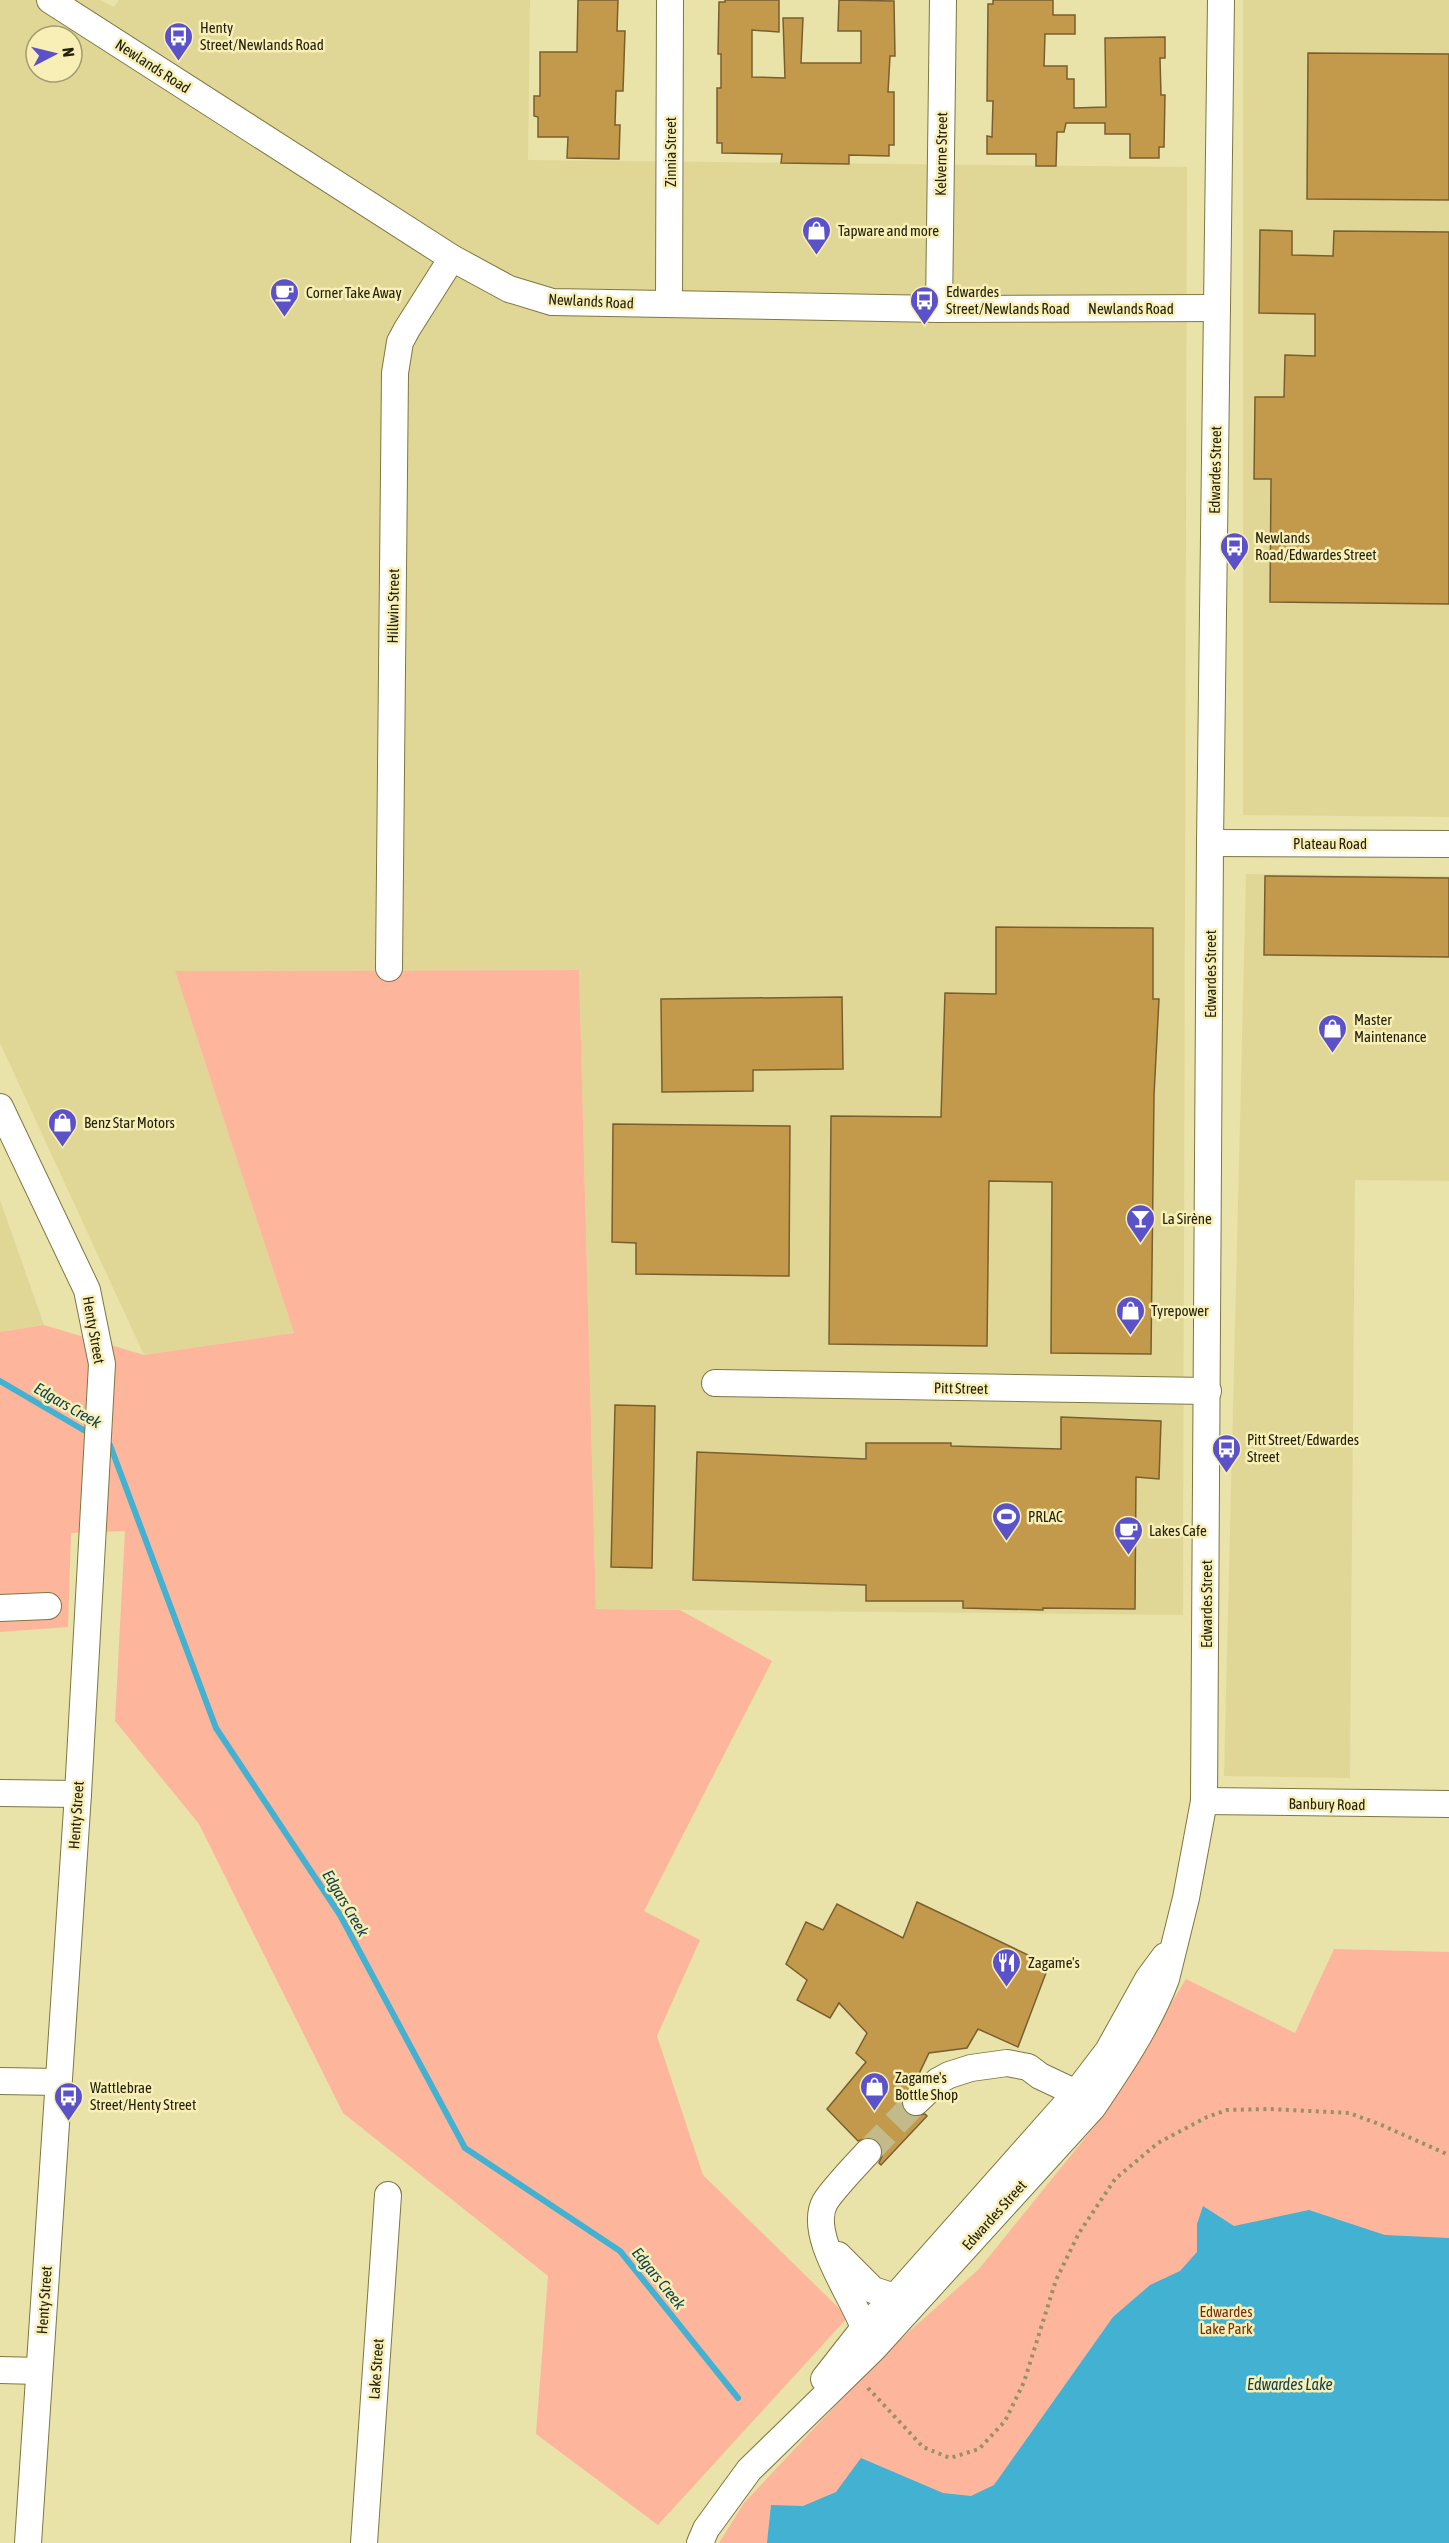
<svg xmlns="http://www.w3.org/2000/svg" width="1449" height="2543" font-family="'Asap Condensed',sans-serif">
<rect width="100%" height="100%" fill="#e9e2a9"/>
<g fill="#e0d797" fill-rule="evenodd">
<path d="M 0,0 L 100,0 L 114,7 L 119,0 L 530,0 L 528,160 L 1187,167 L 1183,1615 L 596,1609 L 579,970 L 175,971 L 294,1333 L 144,1355 L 0,1043 ZM 36,36 L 72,36 L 72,72 L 36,72 Z"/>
<path d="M 1243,0 L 1449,0 L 1449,817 L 1243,815 Z"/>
<path d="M 1246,874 L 1449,876 L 1449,1181 L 1355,1180 L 1350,1778 L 1224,1776 Z"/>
<path d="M 0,1200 L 44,1325 L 0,1332 Z"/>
</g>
<g fill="#fdb69b">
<path d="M 579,970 L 596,1609 L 680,1610 L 772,1661 L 644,1911 L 700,1940 L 657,2036 L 703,2175 L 848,2317 L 658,2525 L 536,2434 L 548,2276 L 343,2113 L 199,1824 L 115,1721 L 125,1531 L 71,1533 L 68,1627 L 0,1632 L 0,1332 L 44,1325 L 144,1355 L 294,1333 L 175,971 Z"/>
<path d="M 1334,1949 L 1449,1952 L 1449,2543 L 719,2543 L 744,2503 L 882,2356 L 979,2269 L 1102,2117 L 1186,1979 L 1295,2033 Z"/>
</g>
<path fill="#43b1d2" d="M 1203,2206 L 1234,2226 L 1309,2210 L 1385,2235 L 1449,2238 L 1449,2543 L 767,2543 L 771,2505 L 803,2506 L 836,2492 L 861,2458 L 943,2493 L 971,2496 L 994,2485 L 1113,2317 L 1150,2285 L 1180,2271 L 1197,2252 L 1197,2224 Z"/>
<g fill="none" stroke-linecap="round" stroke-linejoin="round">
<g stroke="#43b1d2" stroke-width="6">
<path d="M 0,1381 L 92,1435"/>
<path d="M 104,1441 L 110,1445 L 216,1728 L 340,1915 L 465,2148 L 620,2251 L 738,2398"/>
</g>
</g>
<g fill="#c39a4b" stroke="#795f2f" stroke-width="1.5">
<path d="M 578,0 L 618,0 L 617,31 L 625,31 L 623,91 L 616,91 L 615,125 L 620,125 L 619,159 L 567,158 L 568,137 L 538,137 L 538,117 L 534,116 L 534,96 L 540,96 L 540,52 L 577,52 Z"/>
<path d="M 725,0 L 779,0 L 779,32 L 752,30 L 752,77 L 785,78 L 783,18 L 803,18 L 801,63 L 861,63 L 861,31 L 838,31 L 839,0 L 894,1 L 895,56 L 890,56 L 888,92 L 894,92 L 894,145 L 889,145 L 889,156 L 849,155 L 849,164 L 781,163 L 782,154 L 722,153 L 722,143 L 717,143 L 717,88 L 721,88 L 721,54 L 718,54 L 719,2 L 725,2 Z"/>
<path d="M 993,0 L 1053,0 L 1053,15 L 1075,15 L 1075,34 L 1045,34 L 1044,66 L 1067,66 L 1067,79 L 1074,79 L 1074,108 L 1106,107 L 1105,38 L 1165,37 L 1165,58 L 1160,58 L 1161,95 L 1165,95 L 1164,147 L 1159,147 L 1159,158 L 1130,158 L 1130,134 L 1105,134 L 1105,123 L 1066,123 L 1064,132 L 1057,132 L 1056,166 L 1036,166 L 1036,154 L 987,154 L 987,136 L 992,137 L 993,101 L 987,101 L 988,4 L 993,4 Z"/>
<path d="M 1308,53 L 1449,54 L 1449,200 L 1307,199 Z"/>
<path d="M 1260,230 L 1292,231 L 1292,255 L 1333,256 L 1334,231 L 1449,232 L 1449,604 L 1270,602 L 1271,479 L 1254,479 L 1255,397 L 1284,397 L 1285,355 L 1315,356 L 1315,314 L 1259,313 Z"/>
<path d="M 1265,876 L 1449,878 L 1449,957 L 1264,955 Z"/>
<path d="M 996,927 L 1153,928 L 1153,999 L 1159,999 L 1154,1095 L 1151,1354 L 1051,1353 L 1052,1182 L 989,1181 L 987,1346 L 829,1344 L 831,1116 L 941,1117 L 945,993 L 996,994 Z"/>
<path d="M 842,997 L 843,1069 L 753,1070 L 753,1091 L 662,1092 L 661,999 Z"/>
<path d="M 613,1124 L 790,1126 L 789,1276 L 636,1274 L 636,1243 L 612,1242 Z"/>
<path d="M 615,1405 L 655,1406 L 652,1568 L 611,1567 Z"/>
<path d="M 1061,1417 L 1161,1421 L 1159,1479 L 1136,1477 L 1135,1609 L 1043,1608 L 1043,1610 L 963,1608 L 963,1601 L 866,1601 L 866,1585 L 693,1580 L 697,1452 L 866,1459 L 866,1443 L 951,1443 L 951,1446 L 1061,1449 Z"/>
<path d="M 917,1902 L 1049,1965 L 1018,2047 L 978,2029 L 967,2048 L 929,2053 L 915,2082 L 902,2098 L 902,2106 L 906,2113 L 912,2116 L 925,2114 L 927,2116 L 881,2165 L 879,2163 L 882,2156 L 882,2148 L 879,2141 L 871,2137 L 858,2141 L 827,2109 L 866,2062 L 856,2053 L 867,2033 L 839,2003 L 830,2018 L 797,2000 L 807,1980 L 786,1964 L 806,1922 L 823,1930 L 837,1904 L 903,1938 Z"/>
</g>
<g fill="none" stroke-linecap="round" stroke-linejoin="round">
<path stroke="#c2bb89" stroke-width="26" stroke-dasharray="26 13" stroke-linecap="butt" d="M 868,2152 L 916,2102"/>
<defs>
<g id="minor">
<path d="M 50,0 L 452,258 L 509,289 L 552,302 L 939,309 L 1217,308"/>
<path d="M 669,304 L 670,0"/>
<path d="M 939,309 L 943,0"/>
<path d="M 1210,843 L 1449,844"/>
<path d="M 389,968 L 395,373 L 400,342 L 407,329 L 452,258"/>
<path d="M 0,1107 L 87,1290 L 102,1364 L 78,1794 L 28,2543"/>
<path d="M 715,1383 L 1208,1391"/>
<path d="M 0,1608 L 48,1606"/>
<path d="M 0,1793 L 78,1794"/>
<path d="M 1204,1801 L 1449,1804"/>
<path d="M 0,2081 L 58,2082"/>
<path d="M 916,2102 L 938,2081 L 949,2075 L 971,2068 L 1007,2063 L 1028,2067 L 1040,2076 L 1076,2093 L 1083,2108"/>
<path d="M 868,2152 C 857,2164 833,2189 825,2202 C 807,2235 853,2296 864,2328 L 880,2326"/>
<path d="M 838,2255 L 873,2290 L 895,2297 L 902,2309"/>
<path d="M 0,2370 L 39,2371"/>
<path d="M 824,2379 L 864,2328 L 895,2297 L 1076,2093 L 1108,2051 L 1148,1979 L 1165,1956"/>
<path d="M 364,2543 L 388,2195"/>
<path d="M 700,2543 L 706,2529 L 749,2470 L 873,2349 L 1093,2107 C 1120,2067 1149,2024 1166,1979 L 1186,1898 L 1204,1801 L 1210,843 L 1221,0"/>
</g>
</defs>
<use href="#minor" stroke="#7e7742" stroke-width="28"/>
<path stroke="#969167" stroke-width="4" stroke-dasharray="3 4.5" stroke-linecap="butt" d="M 868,2388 L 923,2447 L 950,2458 L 979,2449 L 1005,2421 L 1024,2382 L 1056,2280 L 1079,2233 L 1115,2179 L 1158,2143 L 1207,2117 L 1227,2110 L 1269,2109 L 1349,2113 L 1379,2124 L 1449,2155"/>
<use href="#minor" stroke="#fff" stroke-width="26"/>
</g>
<defs>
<symbol id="bus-pin" viewBox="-11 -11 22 30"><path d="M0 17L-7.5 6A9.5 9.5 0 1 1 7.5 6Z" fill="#5b52ca" stroke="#f7efb6"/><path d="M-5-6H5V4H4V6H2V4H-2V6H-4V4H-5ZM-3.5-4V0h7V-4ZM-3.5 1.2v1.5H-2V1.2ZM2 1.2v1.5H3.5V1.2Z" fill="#fff"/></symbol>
<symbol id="shop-pin" viewBox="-11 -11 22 30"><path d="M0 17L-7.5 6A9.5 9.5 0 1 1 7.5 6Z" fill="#5b52ca" stroke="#f7efb6"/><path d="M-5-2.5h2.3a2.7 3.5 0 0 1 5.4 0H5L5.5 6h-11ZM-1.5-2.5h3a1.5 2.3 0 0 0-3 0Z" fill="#fff"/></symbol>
<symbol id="cafe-pin" viewBox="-11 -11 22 30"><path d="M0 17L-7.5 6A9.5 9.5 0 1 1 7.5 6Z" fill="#5b52ca" stroke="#f7efb6"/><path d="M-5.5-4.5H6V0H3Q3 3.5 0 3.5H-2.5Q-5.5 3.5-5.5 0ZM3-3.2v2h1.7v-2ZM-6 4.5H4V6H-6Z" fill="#fff"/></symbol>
<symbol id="bar-pin" viewBox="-11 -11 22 30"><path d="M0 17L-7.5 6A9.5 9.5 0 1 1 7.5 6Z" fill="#5b52ca" stroke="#f7efb6"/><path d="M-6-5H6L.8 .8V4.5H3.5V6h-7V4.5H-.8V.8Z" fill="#fff"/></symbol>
<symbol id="stadium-pin" viewBox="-11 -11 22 30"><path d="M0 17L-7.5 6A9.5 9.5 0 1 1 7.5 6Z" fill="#5b52ca" stroke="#f7efb6"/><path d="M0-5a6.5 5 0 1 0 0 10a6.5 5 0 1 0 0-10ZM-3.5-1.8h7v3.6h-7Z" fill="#fff"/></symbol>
<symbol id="restaurant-pin" viewBox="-11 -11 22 30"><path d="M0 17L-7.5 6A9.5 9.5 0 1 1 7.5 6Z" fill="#5b52ca" stroke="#f7efb6"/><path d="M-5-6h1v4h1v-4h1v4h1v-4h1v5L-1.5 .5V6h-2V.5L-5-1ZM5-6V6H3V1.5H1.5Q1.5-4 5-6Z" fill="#fff"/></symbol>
</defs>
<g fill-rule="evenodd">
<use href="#bus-pin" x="162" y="20" width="33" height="45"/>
<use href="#shop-pin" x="800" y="214" width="33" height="45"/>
<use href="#cafe-pin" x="268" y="276" width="33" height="45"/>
<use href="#bus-pin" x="908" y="284" width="33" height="45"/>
<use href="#bus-pin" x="1218" y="530" width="33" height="45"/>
<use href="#shop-pin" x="1316" y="1012" width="33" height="45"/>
<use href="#shop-pin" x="46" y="1106" width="33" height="45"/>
<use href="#bar-pin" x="1124" y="1202" width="33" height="45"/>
<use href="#shop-pin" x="1114" y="1294" width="33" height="45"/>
<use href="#bus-pin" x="1210" y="1432" width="33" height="45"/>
<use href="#stadium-pin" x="990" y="1500" width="33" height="45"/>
<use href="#cafe-pin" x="1112" y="1514" width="33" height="45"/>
<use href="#restaurant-pin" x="990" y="1946" width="33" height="45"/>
<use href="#shop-pin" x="858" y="2070" width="33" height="45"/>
<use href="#bus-pin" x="52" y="2080" width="33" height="45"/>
</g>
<g text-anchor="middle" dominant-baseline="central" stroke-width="5" stroke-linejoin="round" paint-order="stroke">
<g font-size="15" fill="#24210b" stroke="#f7efb6" text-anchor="start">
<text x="200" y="27">Henty<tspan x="200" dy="17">Street/Newlands Road</tspan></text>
<text x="838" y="230">Tapware and more</text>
<text x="946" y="291">Edwardes<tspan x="946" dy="17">Street/Newlands Road</tspan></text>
<text x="306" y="292">Corner Take Away</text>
<text x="1255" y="537">Newlands<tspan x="1255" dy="17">Road/Edwardes Street</tspan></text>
<text x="1354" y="1019">Master<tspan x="1354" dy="17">Maintenance</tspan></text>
<text x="84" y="1122">Benz Star Motors</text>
<text x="1162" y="1218">La Sirène</text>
<text x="1151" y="1310">Tyrepower</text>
<text x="1247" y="1439">Pitt Street/Edwardes<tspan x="1247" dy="17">Street</tspan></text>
<text x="1028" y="1516">PRLAC</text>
<text x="1149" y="1530">Lakes Cafe</text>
<text x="1028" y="1962">Zagame's</text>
<text x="895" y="2077">Zagame's<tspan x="895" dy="17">Bottle Shop</tspan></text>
<text x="90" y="2087">Wattlebrae<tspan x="90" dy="17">Street/Henty Street</tspan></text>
</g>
<g font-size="15" fill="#24210b" stroke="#f7efb6">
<text transform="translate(153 66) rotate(33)">Newlands Road</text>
<text transform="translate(670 152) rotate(-90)">Zinnia Street</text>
<text transform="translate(941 154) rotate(-89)">Kelverne Street</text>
<text transform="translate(591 301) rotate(3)">Newlands Road</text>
<text x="1131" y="308">Newlands Road</text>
<text transform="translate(1215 470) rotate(-89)">Edwardes Street</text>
<text transform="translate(393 606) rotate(-89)">Hillwin Street</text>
<text x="1330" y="843">Plateau Road</text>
<text transform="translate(1210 974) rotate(-90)">Edwardes Street</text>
<text transform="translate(94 1330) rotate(80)">Henty Street</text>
<text transform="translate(961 1388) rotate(1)">Pitt Street</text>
<text transform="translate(1206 1604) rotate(-90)">Edwardes Street</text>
<text transform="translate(1327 1804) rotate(1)">Banbury Road</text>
<text transform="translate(76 1815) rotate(-86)">Henty Street</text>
<text transform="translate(994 2215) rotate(-48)">Edwardes Street</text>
<text transform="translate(44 2300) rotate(-86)">Henty Street</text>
<text transform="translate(376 2369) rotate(-86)">Lake Street</text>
</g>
<g font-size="15" fill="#772e0e" stroke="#f7efb6">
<text x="1226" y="2311">Edwardes<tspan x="1226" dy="17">Lake Park</tspan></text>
</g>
<g font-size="16" font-style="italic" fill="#10414f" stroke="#f7efb6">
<text transform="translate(68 1405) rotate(30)">Edgars Creek</text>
<text transform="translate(346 1903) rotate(59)">Edgars Creek</text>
<text transform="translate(659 2278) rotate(51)">Edgars Creek</text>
<text x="1290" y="2384">Edwardes Lake</text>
</g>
</g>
<g transform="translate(54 54) rotate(83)"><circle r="28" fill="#f7efb6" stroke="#a39d72" stroke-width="1.5"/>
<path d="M0-4.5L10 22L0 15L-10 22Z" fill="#5b52ca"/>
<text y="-9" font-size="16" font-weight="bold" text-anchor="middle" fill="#24210b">N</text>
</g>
</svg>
